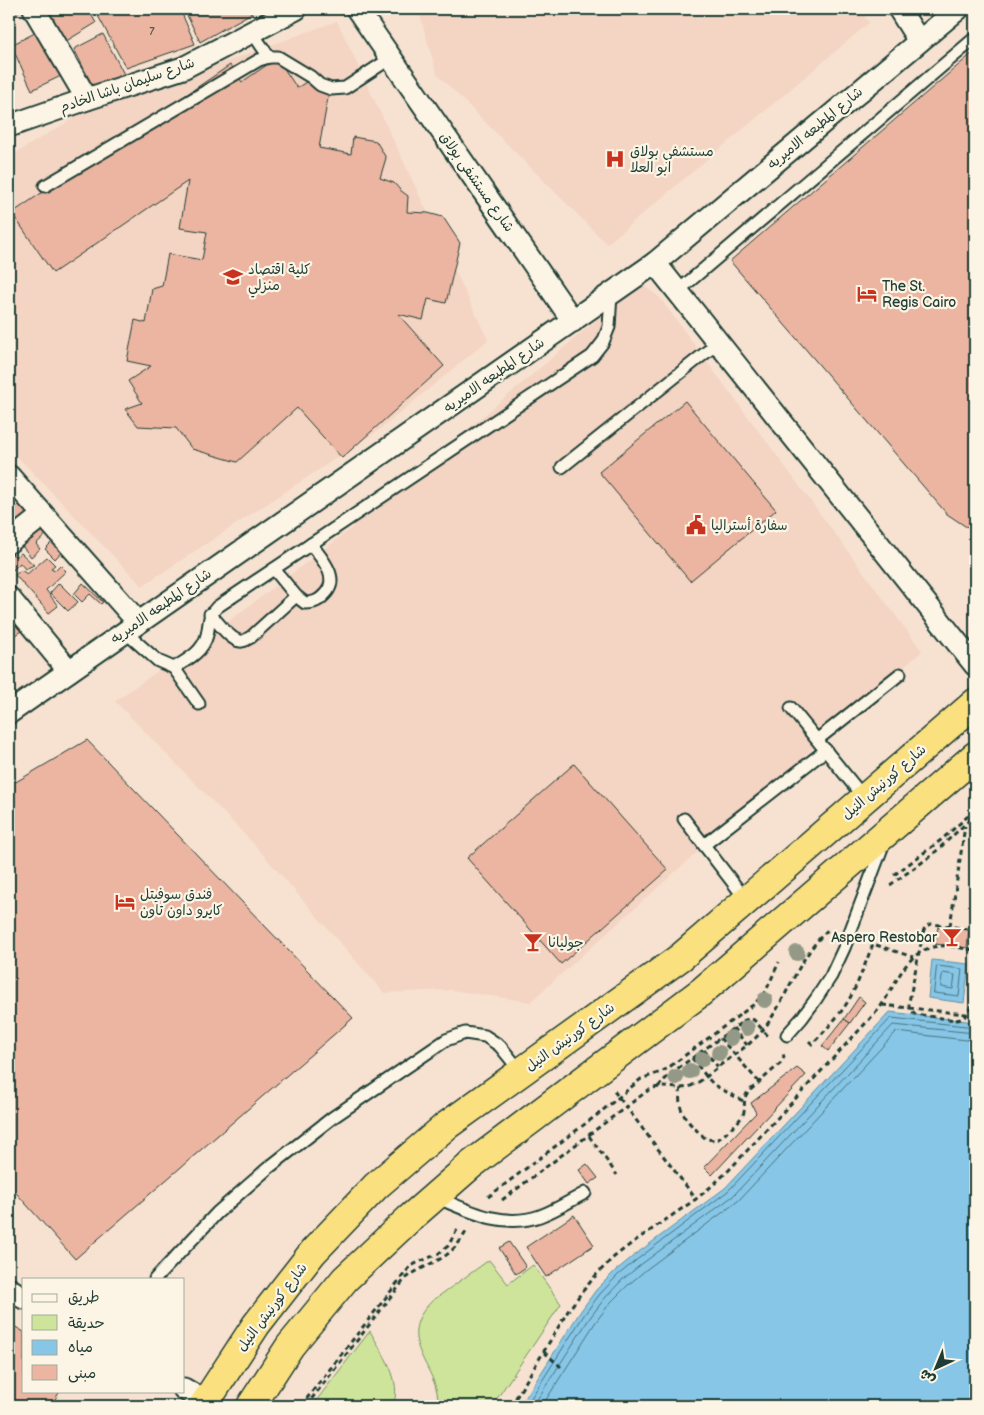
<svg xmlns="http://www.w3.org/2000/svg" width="984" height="1415" font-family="'Balsamiq Sans','Playpen Sans Arabic',sans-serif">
<rect width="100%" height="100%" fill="#f7e2d1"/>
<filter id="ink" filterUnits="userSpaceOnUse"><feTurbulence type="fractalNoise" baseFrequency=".02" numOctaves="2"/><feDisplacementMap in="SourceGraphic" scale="10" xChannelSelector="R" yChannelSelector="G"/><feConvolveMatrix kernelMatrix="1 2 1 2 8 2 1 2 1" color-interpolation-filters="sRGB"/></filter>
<g filter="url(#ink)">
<g fill="#f4d4c3">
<path d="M 418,9 L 860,9 L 869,23 L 607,244 L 437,74 Z"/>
<path d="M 337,21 L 488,340 L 379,430 L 142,586 L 9,448 L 9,157 L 91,108 L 157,87 Z"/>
<path d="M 640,283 L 659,297 L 922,651 L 530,1002 L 451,990 L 384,993 L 253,843 L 115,701 L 229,621 L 348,531 Z"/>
</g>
<g fill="#cde49a" stroke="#769067">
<path d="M 489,1260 L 508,1284 L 533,1265 L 561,1304 L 492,1406 L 438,1406 C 441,1367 391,1341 432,1301 Z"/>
<path d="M 370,1331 C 382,1353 403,1380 393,1406 L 312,1406 Z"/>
</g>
<g fill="#87c6e7" stroke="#5d8f9f">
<path d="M 932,960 L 969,964 L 964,1003 L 928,998 Z"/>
<path d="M 890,1012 L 975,1022 L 975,1406 L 520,1406 L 580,1312 L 596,1290 L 615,1271 L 636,1254 L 725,1188 Z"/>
</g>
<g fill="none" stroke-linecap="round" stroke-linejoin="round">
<g stroke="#49747c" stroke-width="1">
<path d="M 937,966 L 962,969 L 959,996 L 934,993 Z"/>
<path d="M 943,973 L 955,975 L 953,989 L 941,987 Z"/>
<path d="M 526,1406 L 584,1315 L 600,1294 L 618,1275 L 639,1258 L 728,1191 L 891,1018 L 975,1027"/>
<path d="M 533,1406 L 589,1319 L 605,1298 L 623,1279 L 643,1263 L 733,1196 L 893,1025 L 975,1033"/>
<path d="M 542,1406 L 595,1323 L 610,1303 L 628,1285 L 647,1269 L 738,1201 L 896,1032 L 975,1041"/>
</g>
</g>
<g fill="#ecb5a1" stroke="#1f3d34">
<path d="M 9,9 L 23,9 L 9,17 Z"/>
<path d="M 42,9 L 88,9 L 96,23 L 63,43 Z"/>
<path d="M 101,9 L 180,9 L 195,44 L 126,68 L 96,12 Z"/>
<path d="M 184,9 L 257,9 L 257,10 L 200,42 Z"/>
<path d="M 43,29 L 65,74 L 32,90 L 11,45 Z"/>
<path d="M 103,34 L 126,78 L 96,93 L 74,49 Z"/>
<path d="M 975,51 L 975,529 L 965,526 L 947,514 L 730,261 Z"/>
<path d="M 277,58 L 297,88 L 309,80 L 329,92 L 319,148 L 351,154 L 353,137 L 376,141 L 386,158 L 380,178 L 394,183 L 400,190 L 408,196 L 407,212 L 428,213 L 443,217 L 460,243 L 446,303 L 428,299 L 423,320 L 398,314 L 444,366 L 342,458 L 297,408 L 237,462 L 192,449 L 176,428 L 138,426 L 125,409 L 142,403 L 128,381 L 151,366 L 127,361 L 135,320 L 146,323 L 152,289 L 162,286 L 168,254 L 202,260 L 207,232 L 180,228 L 188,181 L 53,273 L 12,213 L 230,65 L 242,82 Z"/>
<path d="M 685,401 L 776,510 L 690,581 L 599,472 Z"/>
<path d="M 22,501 L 37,516 L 9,539 L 9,514 Z"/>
<path d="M 43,524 L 50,531 L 36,544 L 40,549 L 31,557 L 18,541 Z"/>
<path d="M 57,537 L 66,547 L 55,559 L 45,549 Z"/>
<path d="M 21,553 L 34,565 L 25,569 L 20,563 L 13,570 L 9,566 L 9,556 L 10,554 L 17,556 Z"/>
<path d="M 47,557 L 55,565 L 51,568 L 55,570 L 60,565 L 66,571 L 46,590 L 58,606 L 49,613 L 15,575 L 21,570 L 27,574 Z"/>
<path d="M 59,583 L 78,602 L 68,611 L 50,593 Z"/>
<path d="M 83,583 L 103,602 L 101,604 L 90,594 L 82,602 L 74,594 Z"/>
<path d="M 9,617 L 21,631 L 9,639 Z"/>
<path d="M 87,740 L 353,1018 L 75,1259 L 9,1185 L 9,786 Z"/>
<path d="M 574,764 L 668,870 L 561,964 L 467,858 Z"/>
<path d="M 938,927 L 969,930 L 967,948 L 935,944 Z"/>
<path d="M 859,997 L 865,1002 L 850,1023 L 844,1019 Z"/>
<path d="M 844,1019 L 850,1023 L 828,1051 L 822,1046 Z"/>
<path d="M 797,1068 L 806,1075 L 712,1175 L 704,1167 L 756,1113 L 751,1103 Z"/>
<path d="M 587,1164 L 598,1178 L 589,1184 L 579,1170 Z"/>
<path d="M 574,1215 L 594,1245 L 546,1277 L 526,1247 Z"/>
<path d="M 509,1242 L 526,1267 L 516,1274 L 499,1248 Z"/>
<path d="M 9,1323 L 24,1332 L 24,1391 L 60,1391 L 51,1406 L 9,1406 Z"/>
</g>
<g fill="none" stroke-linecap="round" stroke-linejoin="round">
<defs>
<g id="service">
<path d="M 252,32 L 269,57"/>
<path d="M 45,186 L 259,60 L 269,57 L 278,57 L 311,77 L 320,85 L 331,89 L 345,88 L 391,58"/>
<path d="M 678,291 L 975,38"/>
<path d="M 562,467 L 719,342"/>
<path d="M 274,569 L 296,596 L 305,603 C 314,603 319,601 326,593 C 340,577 321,558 311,544"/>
<path d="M 210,614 C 217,621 230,640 240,641 C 244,642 247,639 251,637 L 296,596"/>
<path d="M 124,631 L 158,661 L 174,668 C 187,660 203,652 207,635 C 210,623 207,617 217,607 L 592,356 L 603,342 L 609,327 L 611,294"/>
<path d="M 174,668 L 199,704"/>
<path d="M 791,708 L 865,799"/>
<path d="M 818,739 L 900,674"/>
<path d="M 684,819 L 747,901"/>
<path d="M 704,845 L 826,750"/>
<path d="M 787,1035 L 802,1018 L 816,999 L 831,976 L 844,948 L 883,845"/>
<path d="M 436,1197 C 469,1211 503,1229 540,1216 C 556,1210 570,1201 585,1193"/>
<path d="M 155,1279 L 217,1213 L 267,1169 L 332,1118 L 446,1040 L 465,1033 L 485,1036 L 500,1046 L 521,1072"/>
</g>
<g id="minor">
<path d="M 34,9 L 87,99"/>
<path d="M 357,9 L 573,321"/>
<path d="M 899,9 L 919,41"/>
<path d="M 9,126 L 87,99 L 183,68 L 296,9"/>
<path d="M 655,263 L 975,665"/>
<path d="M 9,476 L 138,622"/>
<path d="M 9,542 L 43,515"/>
<path d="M 9,598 L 69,671"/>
<path d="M 9,713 L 655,263 L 958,9"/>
<path d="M 9,1289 L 24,1298"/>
<path d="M 184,1389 L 206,1402"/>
</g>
<g id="trunk">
<path d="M 203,1406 L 256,1325 L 313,1252 L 376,1186 L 446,1126 L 681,957 L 975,703"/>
<path d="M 251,1406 L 290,1346 L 345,1279 L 409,1219 L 472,1164 L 701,992 L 975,756"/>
</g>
</defs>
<use href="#service" stroke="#1f3d34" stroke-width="15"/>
<use href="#minor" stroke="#1f3d34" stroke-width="25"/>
<use href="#trunk" stroke="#1f3d34" stroke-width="31"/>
<g stroke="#1f3d34" stroke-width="3" stroke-dasharray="5 4" stroke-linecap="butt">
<path d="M 894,875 L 941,840 L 975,810"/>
<path d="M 890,885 L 931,856 L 975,815"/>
<path d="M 950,926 L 965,826"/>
<path d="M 923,933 C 924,928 926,925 932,924 L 969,929 L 975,933"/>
<path d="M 882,1005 L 975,1015"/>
<path d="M 733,1028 L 747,1045"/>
<path d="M 720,1038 L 759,1082"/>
<path d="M 809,1041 L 812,1044 C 823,1033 834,1021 843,1009 C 857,989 864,966 873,944 L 913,957"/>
<path d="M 704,1050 L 718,1067"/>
<path d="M 692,1058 L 706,1076 L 714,1085 L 743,1101"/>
<path d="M 658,1087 L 670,1074 L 745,1020 L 751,1019 L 754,1020 L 768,1036"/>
<path d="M 681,1088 C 675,1113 690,1124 706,1139 L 717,1140 C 724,1135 744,1119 744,1111 C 745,1103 743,1099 748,1092 L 781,1063 L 784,1057 L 783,1054"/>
<path d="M 614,1091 L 696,1199"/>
<path d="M 589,1136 L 617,1175"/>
<path d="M 488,1197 L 597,1115 L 641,1079 L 661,1072 L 668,1068 L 753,1005 L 765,993 L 779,962"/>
<path d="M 502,1200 L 650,1089 C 663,1084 678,1091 691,1086 C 702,1081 711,1073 719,1066 C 738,1052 758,1040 770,1020 C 791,989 801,953 830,928"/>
<path d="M 544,1352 L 561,1367"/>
<path d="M 301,1406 L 405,1273 L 411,1266 L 419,1262 L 438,1254 L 448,1246 L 458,1228"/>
<path d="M 306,1406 L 405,1279 C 415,1271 425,1267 436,1261 C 450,1255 460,1243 467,1230"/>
<path d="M 511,1406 L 568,1311 L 582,1292 L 597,1274 L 614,1257 L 632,1243 L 696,1199 L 713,1185 L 729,1170 L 878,1010 C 897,986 904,949 940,946 C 951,945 964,949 975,950"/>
</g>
<use href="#service" stroke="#fcf5e5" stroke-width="11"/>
<use href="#minor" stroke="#fcf5e5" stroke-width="21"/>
<use href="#trunk" stroke="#fbe080" stroke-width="28"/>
<path stroke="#1f3d34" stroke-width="3" stroke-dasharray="5 4" stroke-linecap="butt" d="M 923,933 L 909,1002 L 909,1007 L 915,1014 L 955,1020 C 960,1020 965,1018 968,1013 C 972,1005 974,974 975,964"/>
</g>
<g fill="#939986">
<circle cx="797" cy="953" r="8"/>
<circle cx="765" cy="1000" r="8"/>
<circle cx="747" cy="1028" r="8"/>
<circle cx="731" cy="1038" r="8"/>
<circle cx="719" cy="1053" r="8"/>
<circle cx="702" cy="1059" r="8"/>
<circle cx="690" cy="1071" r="8"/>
<circle cx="676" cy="1077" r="8"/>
</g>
</g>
<defs>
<symbol id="hospital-bare" viewBox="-9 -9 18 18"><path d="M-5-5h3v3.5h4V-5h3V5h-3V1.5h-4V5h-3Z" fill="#c8321e" stroke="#fcf5e5" stroke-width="2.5" paint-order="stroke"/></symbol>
<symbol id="university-bare" viewBox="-9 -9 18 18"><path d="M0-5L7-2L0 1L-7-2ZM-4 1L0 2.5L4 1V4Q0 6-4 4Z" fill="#c8321e" stroke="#fcf5e5" stroke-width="2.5" paint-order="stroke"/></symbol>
<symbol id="hotel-bare" viewBox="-9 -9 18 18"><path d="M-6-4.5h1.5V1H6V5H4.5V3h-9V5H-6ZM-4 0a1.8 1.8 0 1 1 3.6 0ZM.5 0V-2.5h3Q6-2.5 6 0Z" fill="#c8321e" stroke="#fcf5e5" stroke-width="2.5" paint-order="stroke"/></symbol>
<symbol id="civic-bare" viewBox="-9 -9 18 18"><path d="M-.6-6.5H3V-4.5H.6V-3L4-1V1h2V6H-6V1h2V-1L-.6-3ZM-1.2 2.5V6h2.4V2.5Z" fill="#c8321e" stroke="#fcf5e5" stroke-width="2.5" paint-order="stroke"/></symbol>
<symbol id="bar-bare" viewBox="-9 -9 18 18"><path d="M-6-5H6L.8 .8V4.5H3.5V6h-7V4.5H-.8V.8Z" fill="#c8321e" stroke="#fcf5e5" stroke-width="2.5" paint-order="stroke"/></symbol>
</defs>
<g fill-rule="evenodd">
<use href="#hospital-bare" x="601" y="145" width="28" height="28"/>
<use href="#university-bare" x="219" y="263" width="28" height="28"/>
<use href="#hotel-bare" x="853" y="280" width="28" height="28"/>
<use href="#civic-bare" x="682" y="511" width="28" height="28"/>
<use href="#hotel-bare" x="111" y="888" width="28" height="28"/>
<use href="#bar-bare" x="938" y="923" width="28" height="28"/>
<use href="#bar-bare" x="519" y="928" width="28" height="28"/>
</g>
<g text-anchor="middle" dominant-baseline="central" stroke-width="4.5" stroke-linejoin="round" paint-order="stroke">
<g font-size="11" fill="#525b4f">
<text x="152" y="31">7</text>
</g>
<g font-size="14" fill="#1f3d34" stroke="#fcf5e5">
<text transform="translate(127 85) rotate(-19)">شارع سليمان باشا الخادم</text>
<text transform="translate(815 128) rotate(-40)">شارع المطبعه الاميريه</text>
<text transform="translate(477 182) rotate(55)">شارع مستشفى بولاق</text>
<text transform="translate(494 375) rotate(-35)">شارع المطبعه الاميريه</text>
<text transform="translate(161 606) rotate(-35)">شارع المطبعه الاميريه</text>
<text transform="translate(884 782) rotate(-41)">شارع كورنيش النيل</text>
<text transform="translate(570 1037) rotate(-36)">شارع كورنيش النيل</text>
<text transform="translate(272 1307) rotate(-53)">شارع كورنيش النيل</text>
</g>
<g font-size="14" fill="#1f3d34" stroke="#fcf5e5" text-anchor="start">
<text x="630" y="151">مستشفي بولاق<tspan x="630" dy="16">ابو العلا</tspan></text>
<text x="248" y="269">كلية اقتصاد<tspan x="248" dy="16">منزلي</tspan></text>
<text x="882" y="286">The St.<tspan x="882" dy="16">Regis Cairo</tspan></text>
<text x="711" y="525">سفارة أستراليا</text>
<text x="140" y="894">فندق سوفيتل<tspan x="140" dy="16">كايرو داون تاون</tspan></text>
<text x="937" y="937" text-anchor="end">Aspero Restobar</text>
<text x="548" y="942">جوليانا</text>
</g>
</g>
<rect width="984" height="1415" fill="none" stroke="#fcf5e5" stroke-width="30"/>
<rect x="15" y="15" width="954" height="1385" fill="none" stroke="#1f3d34" stroke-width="2" filter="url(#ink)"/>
<rect x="22" y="1278" width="162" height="115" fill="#fcf5e5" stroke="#a4ab9e"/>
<rect x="32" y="1294" width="25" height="8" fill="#fcf5e5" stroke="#a4ab9e"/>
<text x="68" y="1302" font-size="15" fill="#1f3d34">طريق</text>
<rect x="32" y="1315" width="25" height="15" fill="#cde49a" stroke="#a4ab9e"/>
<text x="68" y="1328" font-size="15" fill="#1f3d34">حديقة</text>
<rect x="32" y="1340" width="25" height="15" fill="#87c6e7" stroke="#a4ab9e"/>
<text x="68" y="1352" font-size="15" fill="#1f3d34">مياه</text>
<rect x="32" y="1365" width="25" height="15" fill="#ecb5a1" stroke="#a4ab9e"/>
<text x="68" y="1378" font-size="15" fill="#1f3d34">مبنى</text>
<g transform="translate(936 1368) rotate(224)" stroke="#fcf5e5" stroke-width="4" paint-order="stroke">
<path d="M0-4L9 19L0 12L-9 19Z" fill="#1f3d34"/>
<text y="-8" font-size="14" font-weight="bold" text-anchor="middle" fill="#1f3d34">ش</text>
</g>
</svg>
